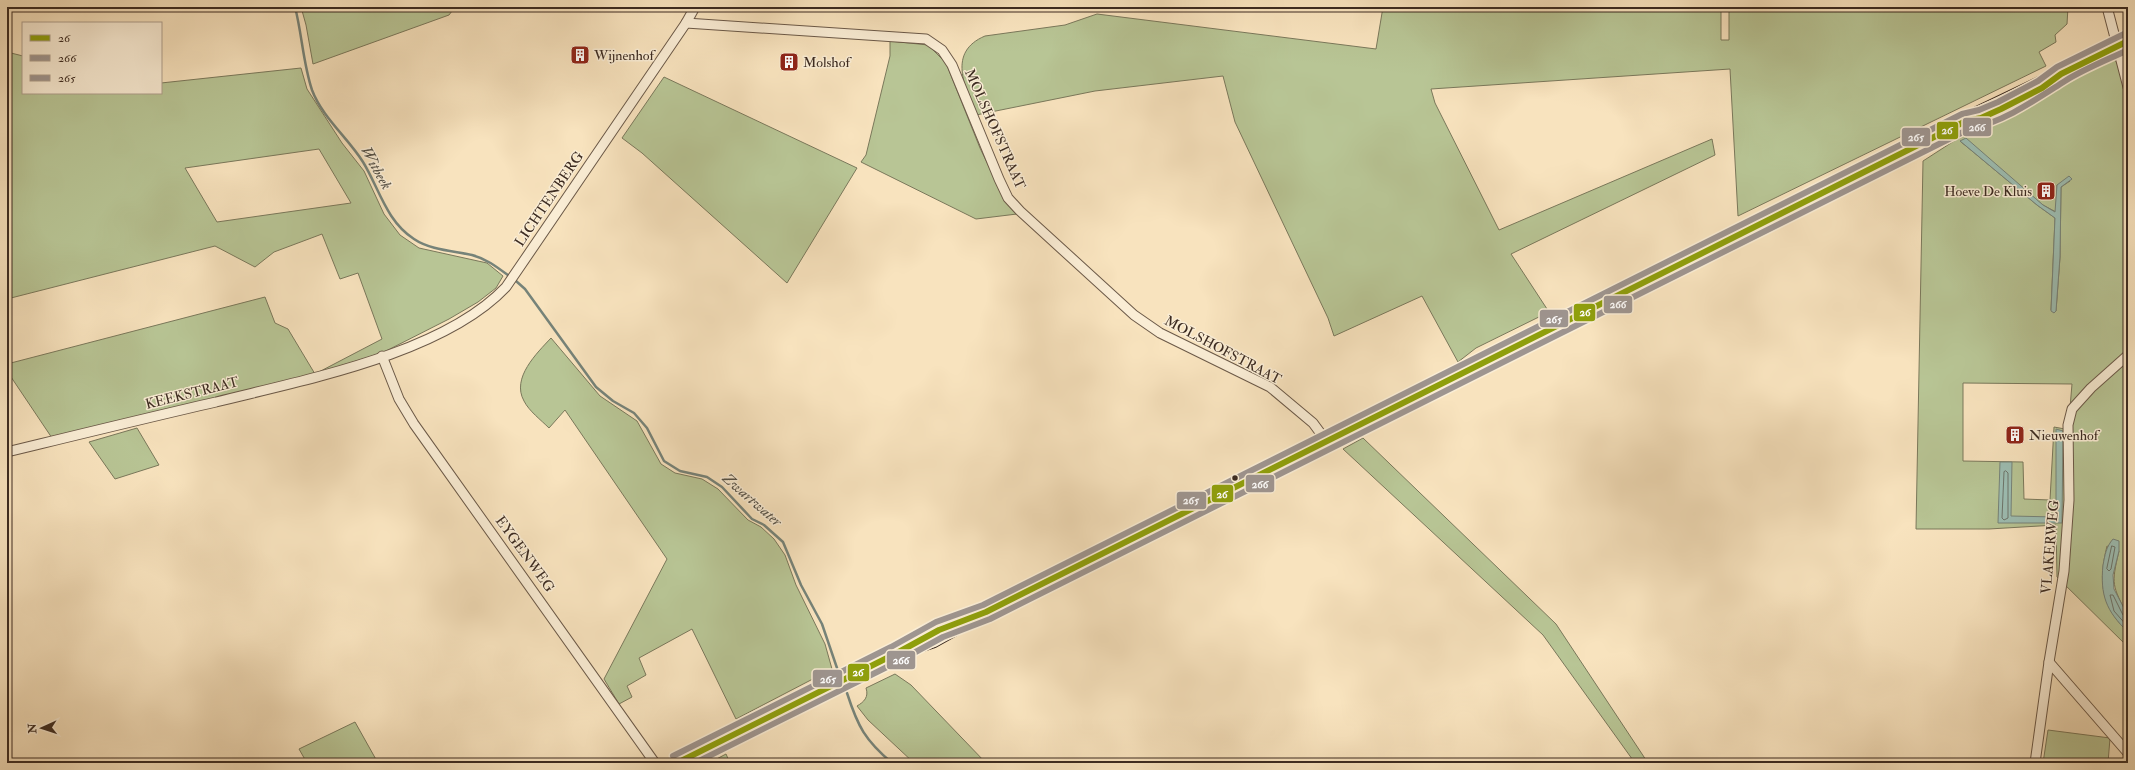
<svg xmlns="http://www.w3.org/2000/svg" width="2135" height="770" font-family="'IM FELL Double Pica',serif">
<rect width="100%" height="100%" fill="#f8e3be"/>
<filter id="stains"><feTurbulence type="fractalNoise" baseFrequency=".005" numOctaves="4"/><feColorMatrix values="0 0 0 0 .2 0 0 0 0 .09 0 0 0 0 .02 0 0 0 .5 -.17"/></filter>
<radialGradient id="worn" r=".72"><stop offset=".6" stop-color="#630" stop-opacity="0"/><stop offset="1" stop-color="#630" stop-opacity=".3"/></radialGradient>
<g fill="#b8c595" stroke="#7a785b" fill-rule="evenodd">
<path d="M 301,7 L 455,7 L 449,15 L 313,64 L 306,25 Z"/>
<path d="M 1383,7 L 1721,7 L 1721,40 L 1729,40 L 1729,7 L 2068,7 L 2067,24 L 2055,35 L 2056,42 L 2039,52 L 2046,66 L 1738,216 L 1730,69 L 1431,89 L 1435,103 L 1499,230 L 1712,139 L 1715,155 L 1511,254 L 1549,312 L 1476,348 L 1458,362 L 1422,296 L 1334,336 L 1328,318 L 1235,122 L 1223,76 L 1095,91 L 976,115 C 965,87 947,52 985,36 L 1065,25 L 1097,14 L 1376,49 Z"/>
<path d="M 890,41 L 928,45 L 946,63 L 980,148 L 1001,192 L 1017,214 L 976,219 L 861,162 L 866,155 L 890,56 Z"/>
<path d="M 7,52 L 23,56 L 23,93 L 161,93 L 161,83 L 301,68 L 307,89 L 342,143 L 364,171 L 384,214 L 400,235 L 419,248 L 487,263 L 503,276 L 496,288 L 478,302 L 449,319 L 382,353 L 315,374 L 52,438 L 7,371 L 7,364 L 265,297 L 275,323 L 288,329 L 315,374 L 382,339 L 358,273 L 340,279 L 322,234 L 274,252 L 255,267 L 215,246 L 7,299 ZM 319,149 L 351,203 L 217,222 L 185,168 Z"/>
<path d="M 2111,58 L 2117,62 L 2128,100 L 2128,538 L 2125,540 L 2126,557 L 2128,559 L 2128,616 C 2112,585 2111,585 2119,551 L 2107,546 C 2098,582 2101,606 2128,632 L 2128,647 L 2057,577 L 2056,525 L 1989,529 L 1916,529 L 1923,161 L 1954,141 L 2056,90 L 2069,79 ZM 1960,141 L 2043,205 L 2056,212 L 2057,185 L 2070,181 L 2061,187 L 2060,257 L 2056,311 L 2054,313 L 2051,310 L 2055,218 L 2037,205 ZM 1963,383 L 2072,384 L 2065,467 L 2065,429 L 2054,427 L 2050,500 L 2024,499 L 2023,462 L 1963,461 Z"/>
<path d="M 664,77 L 857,168 L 787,283 L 642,153 L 622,138 Z"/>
<path d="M 551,338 L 600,396 L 637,421 L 661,464 L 675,473 L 702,479 L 718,489 L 748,520 L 761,527 L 774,539 L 785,555 L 796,585 L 825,644 L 832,669 L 736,719 L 692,629 L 639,658 L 646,675 L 627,686 L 632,697 L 619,704 L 604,679 L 667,559 L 565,410 L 549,428 C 541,420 529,411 524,401 C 511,378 537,353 551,338 Z"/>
<path d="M 137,428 L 159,465 L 115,479 L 89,442 Z"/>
<path d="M 1363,438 L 1556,624 L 1648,763 L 1635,763 L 1543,635 L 1343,449 Z"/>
<path d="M 895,674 L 911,685 L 986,763 L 914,763 L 868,720 L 857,706 C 864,702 869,697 866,688 Z"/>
<path d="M 355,722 L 378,763 L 307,763 L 299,749 Z"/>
<path d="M 2048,730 L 2110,738 L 2108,763 L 2043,763 Z"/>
<path d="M 726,754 L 730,763 L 709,763 Z"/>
</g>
<g fill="#9dbeb3" stroke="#768379">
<path d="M 1966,138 L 2043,205 L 2055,212 L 2057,185 L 2069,176 L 2072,179 L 2061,187 L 2060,257 L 2056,311 L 2054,313 L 2051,311 L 2055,218 L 2037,205 L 1960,141 Z"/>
<path d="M 2056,429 L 2063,431 L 2062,523 L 1998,523 L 2000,462 L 2012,462 L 2011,516 L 2056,517 Z"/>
<path d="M 2113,539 L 2119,541 L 2119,551 L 2113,575 L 2114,589 L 2128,616 L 2128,632 C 2106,611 2100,595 2103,565 C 2105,555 2106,547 2113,539 Z"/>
</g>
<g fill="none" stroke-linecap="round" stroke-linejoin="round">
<g stroke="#6c746a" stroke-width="1">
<path d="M 2006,471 L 2008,473 L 2008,518 L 2004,520 L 2002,518 L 2004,472 Z"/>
<path d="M 2112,546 L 2115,547 L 2111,569 L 2109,571 L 2107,569 Z"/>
<path d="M 2128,617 L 2123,615 L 2113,595 L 2110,595 L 2114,611 L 2128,627"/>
</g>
<g stroke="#768379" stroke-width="2.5">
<path d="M 295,7 C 302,34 303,63 312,90 C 322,117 348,138 363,162 C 379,188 386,221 414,239 C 430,250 454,251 472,255 C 487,259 497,267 509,276"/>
<path d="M 516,281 L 525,289 L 596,387 L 613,401 L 634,413 L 647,428 L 664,461 L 680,471 L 707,477 L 722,487 L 752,519 L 764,525 L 783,542 L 801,585 L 822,624 L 837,668"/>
<path d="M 847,693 C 858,727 865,740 892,763"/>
</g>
<defs>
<g id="street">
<path d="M 2107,7 L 2128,87"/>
<path d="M 686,23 L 926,39 L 942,50 L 952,65 L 999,179 L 1008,198 L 1020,211 L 1134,315 L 1160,333 L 1270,387 L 1313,423 L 1327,442"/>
<path d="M 382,356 L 399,399 L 414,424 L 655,763"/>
<path d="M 7,452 C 77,435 146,418 216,402 C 303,380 443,354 506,287 L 686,23 L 695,7"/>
<path d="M 2049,662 L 2128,753"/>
<path d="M 2035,763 L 2049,662 L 2064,571 L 2069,500 L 2068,425 L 2072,409 L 2091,388 L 2128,355"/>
</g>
<g id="secondary">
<path d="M 895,654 L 934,641 L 986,612 C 1313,449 1639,284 1966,121 L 1979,112 L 2128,41"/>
<path d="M 677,763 L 901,651"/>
</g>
</defs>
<use href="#street" stroke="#6b5948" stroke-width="11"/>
<use href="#secondary" stroke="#3c2b21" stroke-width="14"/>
<use href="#street" stroke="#faedd5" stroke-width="9"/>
<use href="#secondary" stroke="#faedd5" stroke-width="12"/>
<defs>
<path id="bus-1" d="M 677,763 L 895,654 L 939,630 L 986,612 L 1966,121 L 1981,118 L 2001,109 L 2042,88 L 2061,74 L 2128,41"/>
<path id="bus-2" d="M 695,763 L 899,661 L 943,637 L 990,619 L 1969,129 C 2004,122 2035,100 2065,81 C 2084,69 2107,60 2128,50"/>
<path id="bus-3" d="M 673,756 L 891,647 L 936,622 L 983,605 L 1962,114 L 1979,110 L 1998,102 L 2038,81 L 2057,67 L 2124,34"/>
</defs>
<use href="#bus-1" stroke="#faedd5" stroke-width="9"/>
<use href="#bus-2" stroke="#faedd5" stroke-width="9"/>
<use href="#bus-3" stroke="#faedd5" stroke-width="9"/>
<use href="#bus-1" stroke="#8f9f0c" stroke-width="6"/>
<use href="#bus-2" stroke="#9e9590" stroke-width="6"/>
<use href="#bus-3" stroke="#9e9590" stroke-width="6"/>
</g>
<defs>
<symbol id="building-square" viewBox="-11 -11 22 22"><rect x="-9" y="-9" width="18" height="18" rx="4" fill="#8f2418" stroke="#faedd5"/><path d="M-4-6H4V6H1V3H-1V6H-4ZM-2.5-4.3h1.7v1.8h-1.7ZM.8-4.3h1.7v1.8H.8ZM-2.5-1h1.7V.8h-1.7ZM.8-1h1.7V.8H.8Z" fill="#fff"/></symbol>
</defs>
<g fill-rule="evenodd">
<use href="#building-square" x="569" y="44" width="22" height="22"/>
<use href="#building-square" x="778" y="51" width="22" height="22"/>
<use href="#building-square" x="2035" y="180" width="22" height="22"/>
<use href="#building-square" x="2004" y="424" width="22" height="22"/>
</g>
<circle fill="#3c2b21" stroke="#faedd5" stroke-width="1.5" cx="1235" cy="478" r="3.5"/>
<g text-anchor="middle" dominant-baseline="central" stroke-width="3" stroke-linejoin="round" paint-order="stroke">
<g font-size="14" fill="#3c2b21" stroke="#faedd5" text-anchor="start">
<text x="594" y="55">Wijnenhof</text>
<text x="803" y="62">Molshof</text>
<text x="2032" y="191" text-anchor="end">Hoeve De Kluis</text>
<text x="2029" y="435">Nieuwenhof</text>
</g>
<g font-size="14" fill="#3c2b21" stroke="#faedd5">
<text transform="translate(995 129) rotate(66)">MOLSHOFSTRAAT</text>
<text transform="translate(549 199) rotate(-56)">LICHTENBERG</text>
<text transform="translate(1223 350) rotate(28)">MOLSHOFSTRAAT</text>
<text transform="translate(192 393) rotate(-14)">KEEKSTRAAT</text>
<text transform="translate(2050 547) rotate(-85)">VLAKERWEG</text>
<text transform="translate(525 554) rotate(54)">EYGENWEG</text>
</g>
<g font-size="15" font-style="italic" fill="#545046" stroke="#faedd5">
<text transform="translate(376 168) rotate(61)">Witbeek</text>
<text transform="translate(752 500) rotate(41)">Zwartwater</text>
</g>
</g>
<g stroke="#faedd5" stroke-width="1.5">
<rect x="1962" y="117" width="30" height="20" rx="4" fill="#9e9590"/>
<rect x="1936" y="121" width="23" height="19" rx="4" fill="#8f9f0c"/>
<rect x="1901" y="127" width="30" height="20" rx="4" fill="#9e9590"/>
<rect x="1603" y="295" width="30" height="19" rx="4" fill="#9e9590"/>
<rect x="1573" y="303" width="23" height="19" rx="4" fill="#8f9f0c"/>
<rect x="1539" y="309" width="30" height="19" rx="4" fill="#9e9590"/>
<rect x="1245" y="474" width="30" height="19" rx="4" fill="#9e9590"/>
<rect x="1211" y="484" width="23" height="19" rx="4" fill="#8f9f0c"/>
<rect x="1176" y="491" width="31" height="19" rx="4" fill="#9e9590"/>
<rect x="886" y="650" width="30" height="20" rx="4" fill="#9e9590"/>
<rect x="847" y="663" width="23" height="19" rx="4" fill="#8f9f0c"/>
<rect x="812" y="669" width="31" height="19" rx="4" fill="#9e9590"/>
</g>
<g font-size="11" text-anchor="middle" font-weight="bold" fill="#fff">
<text x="1977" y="131">266</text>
<text x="1947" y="134">26</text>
<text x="1916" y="141">265</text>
<text x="1618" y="308">266</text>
<text x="1585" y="316">26</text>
<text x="1554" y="323">265</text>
<text x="1260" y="488">266</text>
<text x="1222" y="498">26</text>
<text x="1191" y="504">265</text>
<text x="901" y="664">266</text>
<text x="858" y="676">26</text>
<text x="828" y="683">265</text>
</g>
<rect width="2135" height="770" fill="none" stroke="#f8e3be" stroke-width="24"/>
<rect x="8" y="8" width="2119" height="754" fill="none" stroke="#3c2b21" stroke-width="2"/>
<rect x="12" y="12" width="2111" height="746" fill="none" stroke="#3c2b21"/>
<rect x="22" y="22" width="140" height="72" fill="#faedd5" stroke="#ae9f8d"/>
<rect x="30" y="35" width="20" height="6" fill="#8f9f0c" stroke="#ae9f8d"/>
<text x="58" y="42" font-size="12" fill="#3c2b21">26</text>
<rect x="30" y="55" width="20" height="6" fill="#9e9590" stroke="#ae9f8d"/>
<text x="58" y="62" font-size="12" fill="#3c2b21">266</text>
<rect x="30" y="75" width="20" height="6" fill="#9e9590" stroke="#ae9f8d"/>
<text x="58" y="82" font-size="12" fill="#3c2b21">265</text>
<g transform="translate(42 728) rotate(267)" stroke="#faedd5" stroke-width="3" paint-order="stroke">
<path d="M0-3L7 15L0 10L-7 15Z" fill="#3c2b21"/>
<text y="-6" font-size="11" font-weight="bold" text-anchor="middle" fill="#3c2b21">N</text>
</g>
<rect width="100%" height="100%" filter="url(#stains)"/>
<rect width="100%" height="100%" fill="url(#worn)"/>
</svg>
